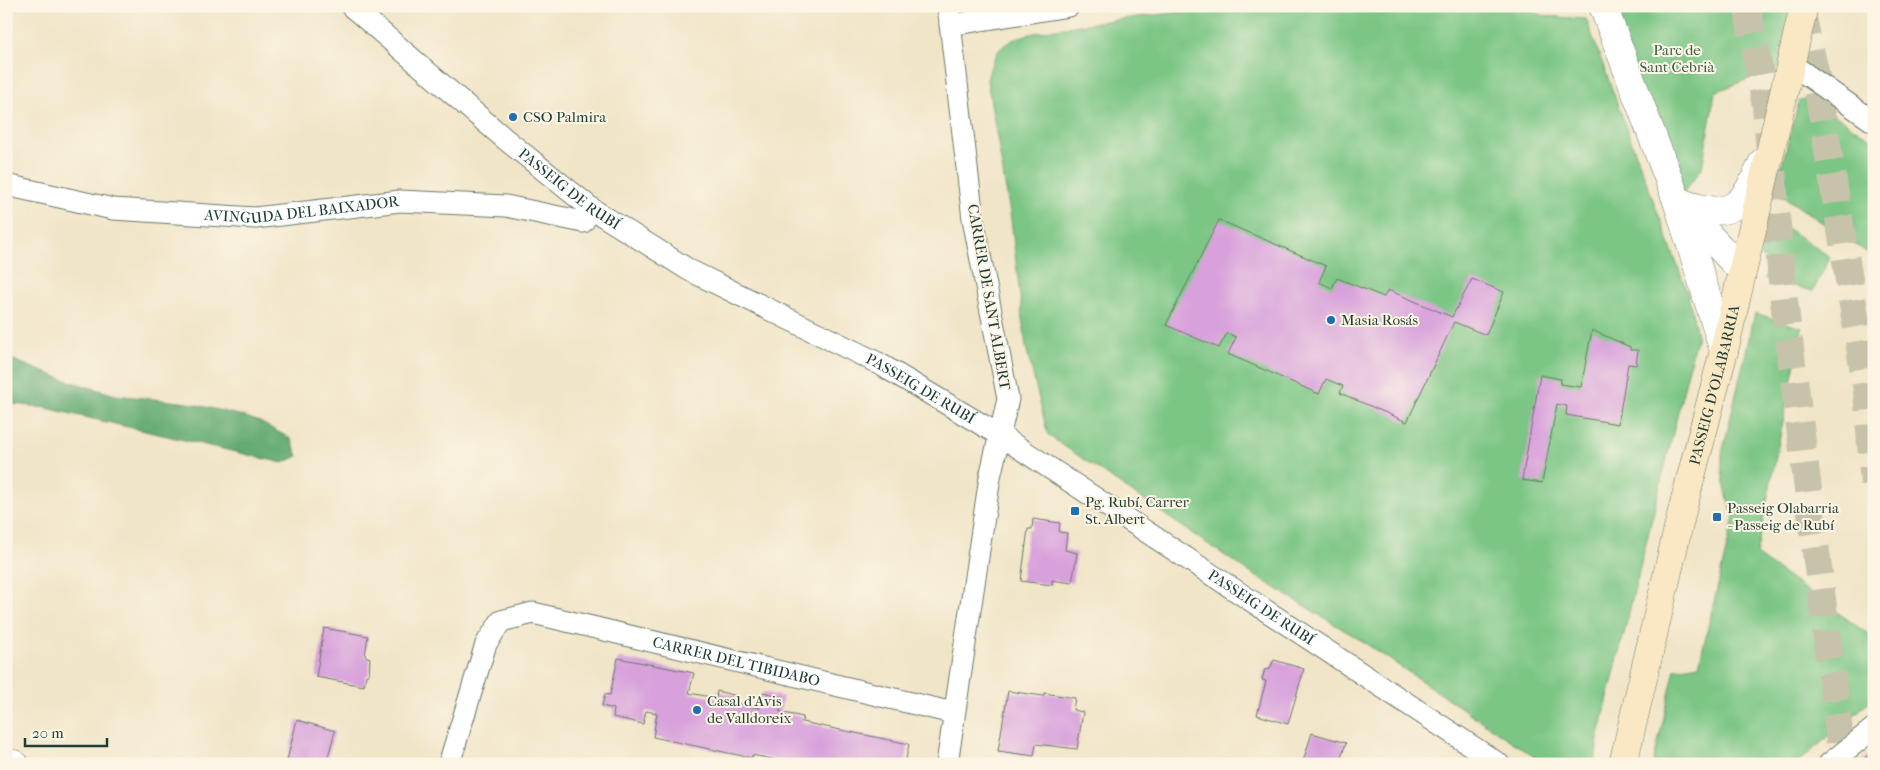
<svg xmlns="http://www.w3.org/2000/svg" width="1880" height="770" font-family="'IM FELL French Canon',serif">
<rect width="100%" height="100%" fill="#fcf5e5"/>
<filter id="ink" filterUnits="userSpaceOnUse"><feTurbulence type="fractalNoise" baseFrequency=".02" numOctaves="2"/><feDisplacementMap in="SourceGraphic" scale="10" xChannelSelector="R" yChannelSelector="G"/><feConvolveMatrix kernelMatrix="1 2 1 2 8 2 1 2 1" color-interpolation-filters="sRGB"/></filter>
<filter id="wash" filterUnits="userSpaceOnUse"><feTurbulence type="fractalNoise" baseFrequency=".0096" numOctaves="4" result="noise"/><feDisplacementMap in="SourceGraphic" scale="20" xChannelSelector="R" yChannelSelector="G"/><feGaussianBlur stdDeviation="1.12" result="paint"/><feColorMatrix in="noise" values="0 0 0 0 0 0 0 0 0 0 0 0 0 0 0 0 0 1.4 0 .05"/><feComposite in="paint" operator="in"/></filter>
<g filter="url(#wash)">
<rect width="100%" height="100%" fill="#f1e5c8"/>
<g fill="#7bc685" stroke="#4d825c">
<path d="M 1236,6 L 1519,6 L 1545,16 L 1586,19 L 1688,294 L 1697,335 L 1598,739 L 1595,764 L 1545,764 L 1362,641 L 1249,572 L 1048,435 L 1026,347 L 1011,219 L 987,80 C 991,66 994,52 1006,44 C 1022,33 1043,32 1061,28 C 1119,18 1178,13 1236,6 Z"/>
<path d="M 1603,6 L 1804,6 L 1790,63 L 1715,92 L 1702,168 L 1677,201 Z"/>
<path d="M 1810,99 L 1874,141 L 1874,257 L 1775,191 L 1799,101 Z"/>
<path d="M 1767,215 L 1830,257 L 1813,291 L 1765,279 L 1768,261 L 1760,257 Z"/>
<path d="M 1755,313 L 1802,328 L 1756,555 L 1874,638 L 1874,698 L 1796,764 L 1653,764 L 1675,669 L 1699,665 L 1734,517 C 1726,495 1721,478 1722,454 Z"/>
</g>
<path fill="#64ab72" stroke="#427453" d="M 6,357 L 62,379 L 116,395 L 189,403 L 243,416 L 260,422 L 291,439 L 298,456 L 283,463 L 46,408 L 6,403 Z"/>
<g id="blocks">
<g fill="#d8a1dc">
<path d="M 1219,220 L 1326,266 L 1319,282 L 1332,288 L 1337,278 L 1384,297 L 1388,290 L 1452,317 L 1472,279 L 1504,292 L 1486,335 L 1454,322 L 1407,422 L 1340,393 L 1343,386 L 1326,379 L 1319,394 L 1228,354 L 1236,337 L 1227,333 L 1219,348 L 1166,325 Z"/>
<path d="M 1592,330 L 1630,347 L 1630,350 L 1638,350 L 1636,365 L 1628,364 L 1618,424 L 1566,415 L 1567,406 L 1557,404 L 1542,483 L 1522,480 L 1540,375 L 1561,379 L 1560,384 L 1581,387 Z"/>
<path d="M 1033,519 L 1060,523 L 1059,532 L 1067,533 L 1065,550 L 1077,553 L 1072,583 L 1052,580 L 1052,585 L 1021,581 L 1028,529 L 1032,529 Z"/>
<path d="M 324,628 L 368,636 L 365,656 L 370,658 L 369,675 L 366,675 L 364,686 L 316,677 Z"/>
<path d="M 618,658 L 694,673 L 689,693 L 716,698 L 717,691 L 737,696 L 735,703 L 760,708 L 763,692 L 783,697 L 780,712 L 803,717 L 802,722 L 909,744 L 905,764 L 798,764 L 752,755 L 752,758 L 653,737 L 657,713 L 646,711 L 643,724 L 613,717 L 614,709 L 602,706 L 605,694 L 610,695 Z"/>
<path d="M 1274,660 L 1304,669 L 1288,724 L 1257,715 L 1266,681 L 1262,680 L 1265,669 L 1269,670 Z"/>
<path d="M 1008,691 L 1043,696 L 1044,693 L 1075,698 L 1073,710 L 1083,712 L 1077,749 L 1036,744 L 1034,756 L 998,751 Z"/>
<path d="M 297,720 L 335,731 L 326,764 L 286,764 Z"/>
<path d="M 1312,733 L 1346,743 L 1339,764 L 1302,764 Z"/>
<path d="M 1874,751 L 1874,764 L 1867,764 L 1863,760 Z"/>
</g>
</g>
</g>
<g filter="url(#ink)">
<use href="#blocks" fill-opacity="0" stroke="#687868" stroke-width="1"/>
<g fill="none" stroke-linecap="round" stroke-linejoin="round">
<g stroke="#c7c3aa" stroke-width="28" stroke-dasharray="28 14" stroke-linecap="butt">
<path d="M 1747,6 L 1766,106 L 1784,301 L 1843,764"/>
<path d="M 1801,10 L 1816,76 L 1867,391 L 1874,484"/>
</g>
<defs>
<g id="minor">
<path id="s1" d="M 351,6 L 505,139 L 592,209 L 689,270 L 878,363 L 1001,436 L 1499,764"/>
<path d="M 950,25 L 1069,6"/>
<path d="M 1790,63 L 1874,122"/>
<path id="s2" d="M 6,185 L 113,209 L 255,218 L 400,201 L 506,206 L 583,222 L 592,209"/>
<path id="s3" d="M 449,764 L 486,644 L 501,621 L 533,613 L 953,713"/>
<path d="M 947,764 L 990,477 L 1008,399 L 973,219 L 948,6"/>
<path d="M 1829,764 L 1874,728"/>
</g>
<g id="tertiary">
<path d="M 1603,6 L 1677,201 L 1724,351"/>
<path d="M 1677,201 C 1729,221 1741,211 1763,162"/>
<path d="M 1683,208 L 1742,271"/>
<path d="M 6,762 L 14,764"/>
</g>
<g id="secondary">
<path id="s4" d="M 1623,764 L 1683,507 L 1724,351 L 1804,6"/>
</g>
</defs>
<use href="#minor" stroke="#687868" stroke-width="23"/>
<use href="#tertiary" stroke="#687868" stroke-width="29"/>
<use href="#secondary" stroke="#687868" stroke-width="29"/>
<use href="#minor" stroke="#fff" stroke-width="21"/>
<use href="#tertiary" stroke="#fff" stroke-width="28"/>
<use href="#secondary" stroke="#fae7c3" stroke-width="28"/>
</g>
</g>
<g fill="#1f6fb2" stroke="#fcf5e5" stroke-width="2">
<circle cx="513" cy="117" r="5"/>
<circle cx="1331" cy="320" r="5"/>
<rect x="1070" y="506" width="10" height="10" rx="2.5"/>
<rect x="1712" y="512" width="10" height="10" rx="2.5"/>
<circle cx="697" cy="710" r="5"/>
</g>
<g text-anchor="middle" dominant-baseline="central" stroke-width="4" stroke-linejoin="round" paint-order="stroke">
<g font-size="15" fill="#365f48" stroke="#fcf5e5">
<text x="1677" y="50">Parc de<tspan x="1677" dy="17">Sant Cebrià</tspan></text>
</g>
<g font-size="15" fill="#1f3d34" stroke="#fcf5e5" text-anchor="start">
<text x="523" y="117">CSO Palmira</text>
<text x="1341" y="320">Masia Rosás</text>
<text x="1085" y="502">Pg. Rubí, Carrer<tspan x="1085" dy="17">St. Albert</tspan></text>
<text x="1727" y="508">Passeig Olabarria<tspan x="1727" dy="17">- Passeig de Rubí</tspan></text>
<text x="707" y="701">Casal d'Avis<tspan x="707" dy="17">de Valldoreix</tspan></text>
</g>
<g font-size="15" fill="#1f3d34" stroke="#fcf5e5">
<text stroke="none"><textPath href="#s1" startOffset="285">PASSEIG DE RUBÍ</textPath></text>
<text stroke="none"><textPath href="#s2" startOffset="299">AVINGUDA DEL BAIXADOR</textPath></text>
<text transform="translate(989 297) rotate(80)">CARRER DE SANT ALBERT</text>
<text stroke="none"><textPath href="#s4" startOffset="390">PASSEIG D'OLABARRIA</textPath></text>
<text stroke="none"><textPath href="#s1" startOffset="690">PASSEIG DE RUBÍ</textPath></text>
<text stroke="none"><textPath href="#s1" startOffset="1095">PASSEIG DE RUBÍ</textPath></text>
<text stroke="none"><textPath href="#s3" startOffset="395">CARRER DEL TIBIDABO</textPath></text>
</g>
</g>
<rect width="1880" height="770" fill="none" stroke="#fcf5e5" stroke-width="25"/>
<path d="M25 738v8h82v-8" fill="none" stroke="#1f3d34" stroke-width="2.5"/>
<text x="32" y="738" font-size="15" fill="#1f3d34" stroke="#fcf5e5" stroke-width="4" paint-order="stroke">20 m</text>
</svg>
